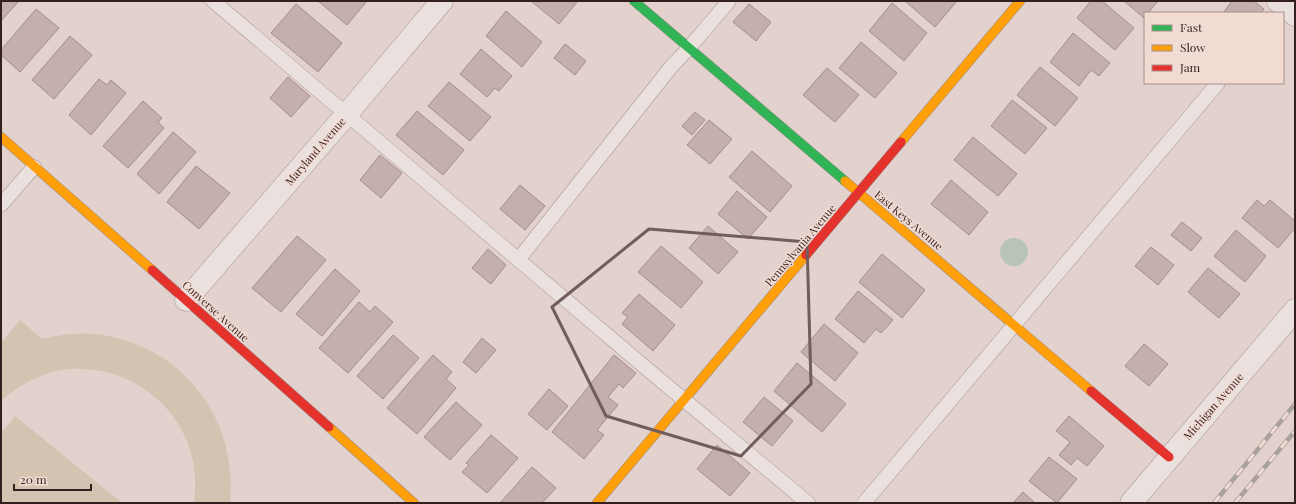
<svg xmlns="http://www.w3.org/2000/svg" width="1296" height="504" font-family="'Playfair Display',serif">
<rect width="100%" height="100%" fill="#e2d1cc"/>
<g fill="#d3c3b0">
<path d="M 20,320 L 42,339 C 66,333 92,331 117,338 C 192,357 238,427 230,503 L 194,503 C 206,428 145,364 69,369 C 44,371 19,385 1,401 L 1,343 Z"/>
<path d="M 15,416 L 122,503 L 1,503 L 1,434 Z"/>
</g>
<circle fill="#b8c4b6" cx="1014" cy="252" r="14"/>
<g fill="#c5afae" stroke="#a18e8d">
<path d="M 1,1 L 18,2 L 1,21 Z"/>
<path d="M 318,1 L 367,1 L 347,25 Z"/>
<path d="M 531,1 L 578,1 L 559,24 Z"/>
<path d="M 905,1 L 957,1 L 935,27 Z"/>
<path d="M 1091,1 L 1102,1 L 1134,28 L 1115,50 L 1077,18 Z"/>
<path d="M 1124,1 L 1158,1 L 1148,13 L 1145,13 L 1144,18 Z"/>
<path d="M 1232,1 L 1254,1 L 1264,9 L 1261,13 L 1223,13 Z"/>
<path d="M 892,3 L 927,33 L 904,61 L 869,31 Z"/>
<path d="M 296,4 L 342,43 L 318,72 L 271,33 Z"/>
<path d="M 749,4 L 771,22 L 756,41 L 733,22 Z"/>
<path d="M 36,9 L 59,28 L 20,72 L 1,55 L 1,50 Z"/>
<path d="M 506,11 L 542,42 L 522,67 L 486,36 Z"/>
<path d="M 1073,33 L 1110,63 L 1099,76 L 1091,70 L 1079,86 L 1050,62 Z"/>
<path d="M 70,36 L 92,55 L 54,99 L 32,80 Z"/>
<path d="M 861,42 L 897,73 L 875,98 L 839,68 Z"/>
<path d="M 565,44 L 586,61 L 575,75 L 554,58 Z"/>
<path d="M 481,49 L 512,76 L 499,91 L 495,88 L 487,97 L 460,74 Z"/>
<path d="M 1040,67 L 1078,98 L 1055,126 L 1017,95 Z"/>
<path d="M 827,68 L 859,95 L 835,122 L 803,95 Z"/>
<path d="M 288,77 L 310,96 L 291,117 L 270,98 Z"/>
<path d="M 99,79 L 107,85 L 111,80 L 126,93 L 91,135 L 69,115 Z"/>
<path d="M 449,82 L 491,117 L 470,141 L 428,106 Z"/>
<path d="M 1012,100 L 1047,128 L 1025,154 L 991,126 Z"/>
<path d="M 143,101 L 162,118 L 158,122 L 164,128 L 128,168 L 103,146 Z"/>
<path d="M 417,111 L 464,150 L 443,175 L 396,135 Z"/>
<path d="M 695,112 L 705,120 L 692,135 L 682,126 Z"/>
<path d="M 709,120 L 732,139 L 710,164 L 687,145 Z"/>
<path d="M 173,132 L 196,152 L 159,194 L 137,174 Z"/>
<path d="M 973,137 L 1017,174 L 998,196 L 954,160 Z"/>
<path d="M 752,151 L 792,186 L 770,212 L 729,177 Z"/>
<path d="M 380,155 L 402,173 L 381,198 L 360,180 Z"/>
<path d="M 196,166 L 230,193 L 199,229 L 167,202 Z"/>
<path d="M 951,180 L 988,212 L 969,235 L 931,204 Z"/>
<path d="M 520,185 L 545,206 L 525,230 L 500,209 Z"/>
<path d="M 737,191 L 767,217 L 748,239 L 718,214 Z"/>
<path d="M 1257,200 L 1264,206 L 1270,200 L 1295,221 L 1295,228 L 1278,248 L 1242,218 Z"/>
<path d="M 1182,222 L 1202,238 L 1191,251 L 1171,235 Z"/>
<path d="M 708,226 L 738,252 L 718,274 L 689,248 Z"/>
<path d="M 1236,230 L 1266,256 L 1245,282 L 1214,256 Z"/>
<path d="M 297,236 L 326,260 L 281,312 L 252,288 Z"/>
<path d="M 661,246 L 703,282 L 681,308 L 638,272 Z"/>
<path d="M 1151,247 L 1174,265 L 1158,285 L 1135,266 Z"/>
<path d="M 488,249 L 506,265 L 491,284 L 472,268 Z"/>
<path d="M 882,254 L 925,290 L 902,318 L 859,282 Z"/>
<path d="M 1208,268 L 1240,294 L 1219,318 L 1188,292 Z"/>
<path d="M 335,269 L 360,291 L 322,336 L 296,314 Z"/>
<path d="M 858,291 L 893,320 L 881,333 L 876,329 L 864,343 L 835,319 Z"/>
<path d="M 639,294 L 675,325 L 653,351 L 622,324 L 628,317 L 622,313 Z"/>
<path d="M 359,302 L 370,312 L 375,306 L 393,322 L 348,373 L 319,348 Z"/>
<path d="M 824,324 L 858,353 L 835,381 L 801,352 Z"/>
<path d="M 393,335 L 419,358 L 383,399 L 357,376 Z"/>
<path d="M 482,338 L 496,350 L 476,373 L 463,362 Z"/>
<path d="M 1144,344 L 1168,364 L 1149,386 L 1125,366 Z"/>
<path d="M 433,355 L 452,372 L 446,379 L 456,388 L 417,434 L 387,408 Z"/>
<path d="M 614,355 L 636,373 L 623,388 L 619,384 L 608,397 L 618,405 L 597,430 L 604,435 L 584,459 L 552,432 Z"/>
<path d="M 797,363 L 846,404 L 822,432 L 774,391 Z"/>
<path d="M 549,389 L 568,406 L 547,430 L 528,414 Z"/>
<path d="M 764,397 L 793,421 L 772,446 L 743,422 Z"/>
<path d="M 456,402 L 482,425 L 450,460 L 424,437 Z"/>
<path d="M 1069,416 L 1104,446 L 1087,466 L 1077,458 L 1071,465 L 1059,455 L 1070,442 L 1056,431 Z"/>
<path d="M 491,435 L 518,458 L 487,493 L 462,472 L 469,465 L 466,463 Z"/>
<path d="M 717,445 L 750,473 L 730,496 L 697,469 Z"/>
<path d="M 1049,457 L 1077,479 L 1057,503 L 1029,481 Z"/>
<path d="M 532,467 L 556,488 L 542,503 L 502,503 L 501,502 Z"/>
<path d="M 1023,492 L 1035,503 L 1013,503 Z"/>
</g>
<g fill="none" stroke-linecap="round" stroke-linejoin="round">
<defs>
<g id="lane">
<path d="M 213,1 L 659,379 L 808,503"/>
<path d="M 1,205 L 34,167"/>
<path d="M 518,260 L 671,67 L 689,48 L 729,1"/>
<path d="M 864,503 L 1218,83"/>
</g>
<g id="street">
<path d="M 1278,1 L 1295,15"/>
<path d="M 186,300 L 346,115 L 442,1"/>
<path d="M 1131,503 L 1295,310"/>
</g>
<path id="fast" d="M 634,1 L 845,181"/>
<g id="slow">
<path d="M 1,137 L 152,270"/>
<path d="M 901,142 L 1020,1"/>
<path d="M 845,181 L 1091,391"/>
<path d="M 329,427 L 414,503"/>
<path d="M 597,503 L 806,255"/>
</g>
<g id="jam">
<path d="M 806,255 L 901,142"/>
<path d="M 152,270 L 329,427"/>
<path d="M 1091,391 L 1169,457"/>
</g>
</defs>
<use href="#lane" stroke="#a79896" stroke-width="15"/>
<use href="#street" stroke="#a79896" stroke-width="23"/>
<use href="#fast" stroke="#978885" stroke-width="10"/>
<use href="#slow" stroke="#978885" stroke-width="10"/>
<use href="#jam" stroke="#978885" stroke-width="10"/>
<use href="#lane" stroke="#eae1de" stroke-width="14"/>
<use href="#street" stroke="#eae1de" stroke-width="22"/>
<use href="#fast" stroke="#30b455" stroke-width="9"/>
<use href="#slow" stroke="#ff9f0a" stroke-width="9"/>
<use href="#jam" stroke="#e5322d" stroke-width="9"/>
<defs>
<g id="rail">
<path d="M 1214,503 L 1295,404"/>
<path d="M 1235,503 L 1295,431"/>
</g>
</defs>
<use href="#rail" stroke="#a9a19e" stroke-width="4.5"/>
<use href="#rail" stroke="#f2dbd3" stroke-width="3" stroke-dasharray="9" stroke-linecap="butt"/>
</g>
<path fill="none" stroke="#715d5c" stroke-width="3" stroke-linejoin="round" d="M 649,229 L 807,242 L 811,384 L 741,456 L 606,416 L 552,307 Z"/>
<g text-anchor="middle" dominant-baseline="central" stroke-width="3" stroke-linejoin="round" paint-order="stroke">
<g font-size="11" fill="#341f1f" stroke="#f2dbd3">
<text transform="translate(315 151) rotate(-49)">Maryland Avenue</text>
<text transform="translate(909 220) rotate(40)">East Keys Avenue</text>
<text transform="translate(800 245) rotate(-50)">Pennsylvania Avenue</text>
<text transform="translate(216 311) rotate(42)">Converse Avenue</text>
<text transform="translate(1213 406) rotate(-49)">Michigan Avenue</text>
</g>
</g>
<rect width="1296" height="504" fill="none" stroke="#341f1f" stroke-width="4"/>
<rect x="1144" y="12" width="140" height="72" fill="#f2dbd3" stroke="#a6908b"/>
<rect x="1152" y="25" width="20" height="6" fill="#30b455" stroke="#a6908b"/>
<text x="1180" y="32" font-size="12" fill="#341f1f">Fast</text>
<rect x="1152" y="45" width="20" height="6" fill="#ff9f0a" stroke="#a6908b"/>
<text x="1180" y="52" font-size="12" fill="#341f1f">Slow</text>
<rect x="1152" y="65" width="20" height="6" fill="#e5322d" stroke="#a6908b"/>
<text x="1180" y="72" font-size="12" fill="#341f1f">Jam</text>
<path d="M14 484v6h77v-6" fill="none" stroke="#341f1f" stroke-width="2"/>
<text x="20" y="484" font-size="12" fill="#341f1f" stroke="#f2dbd3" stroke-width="3" paint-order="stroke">20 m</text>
</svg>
